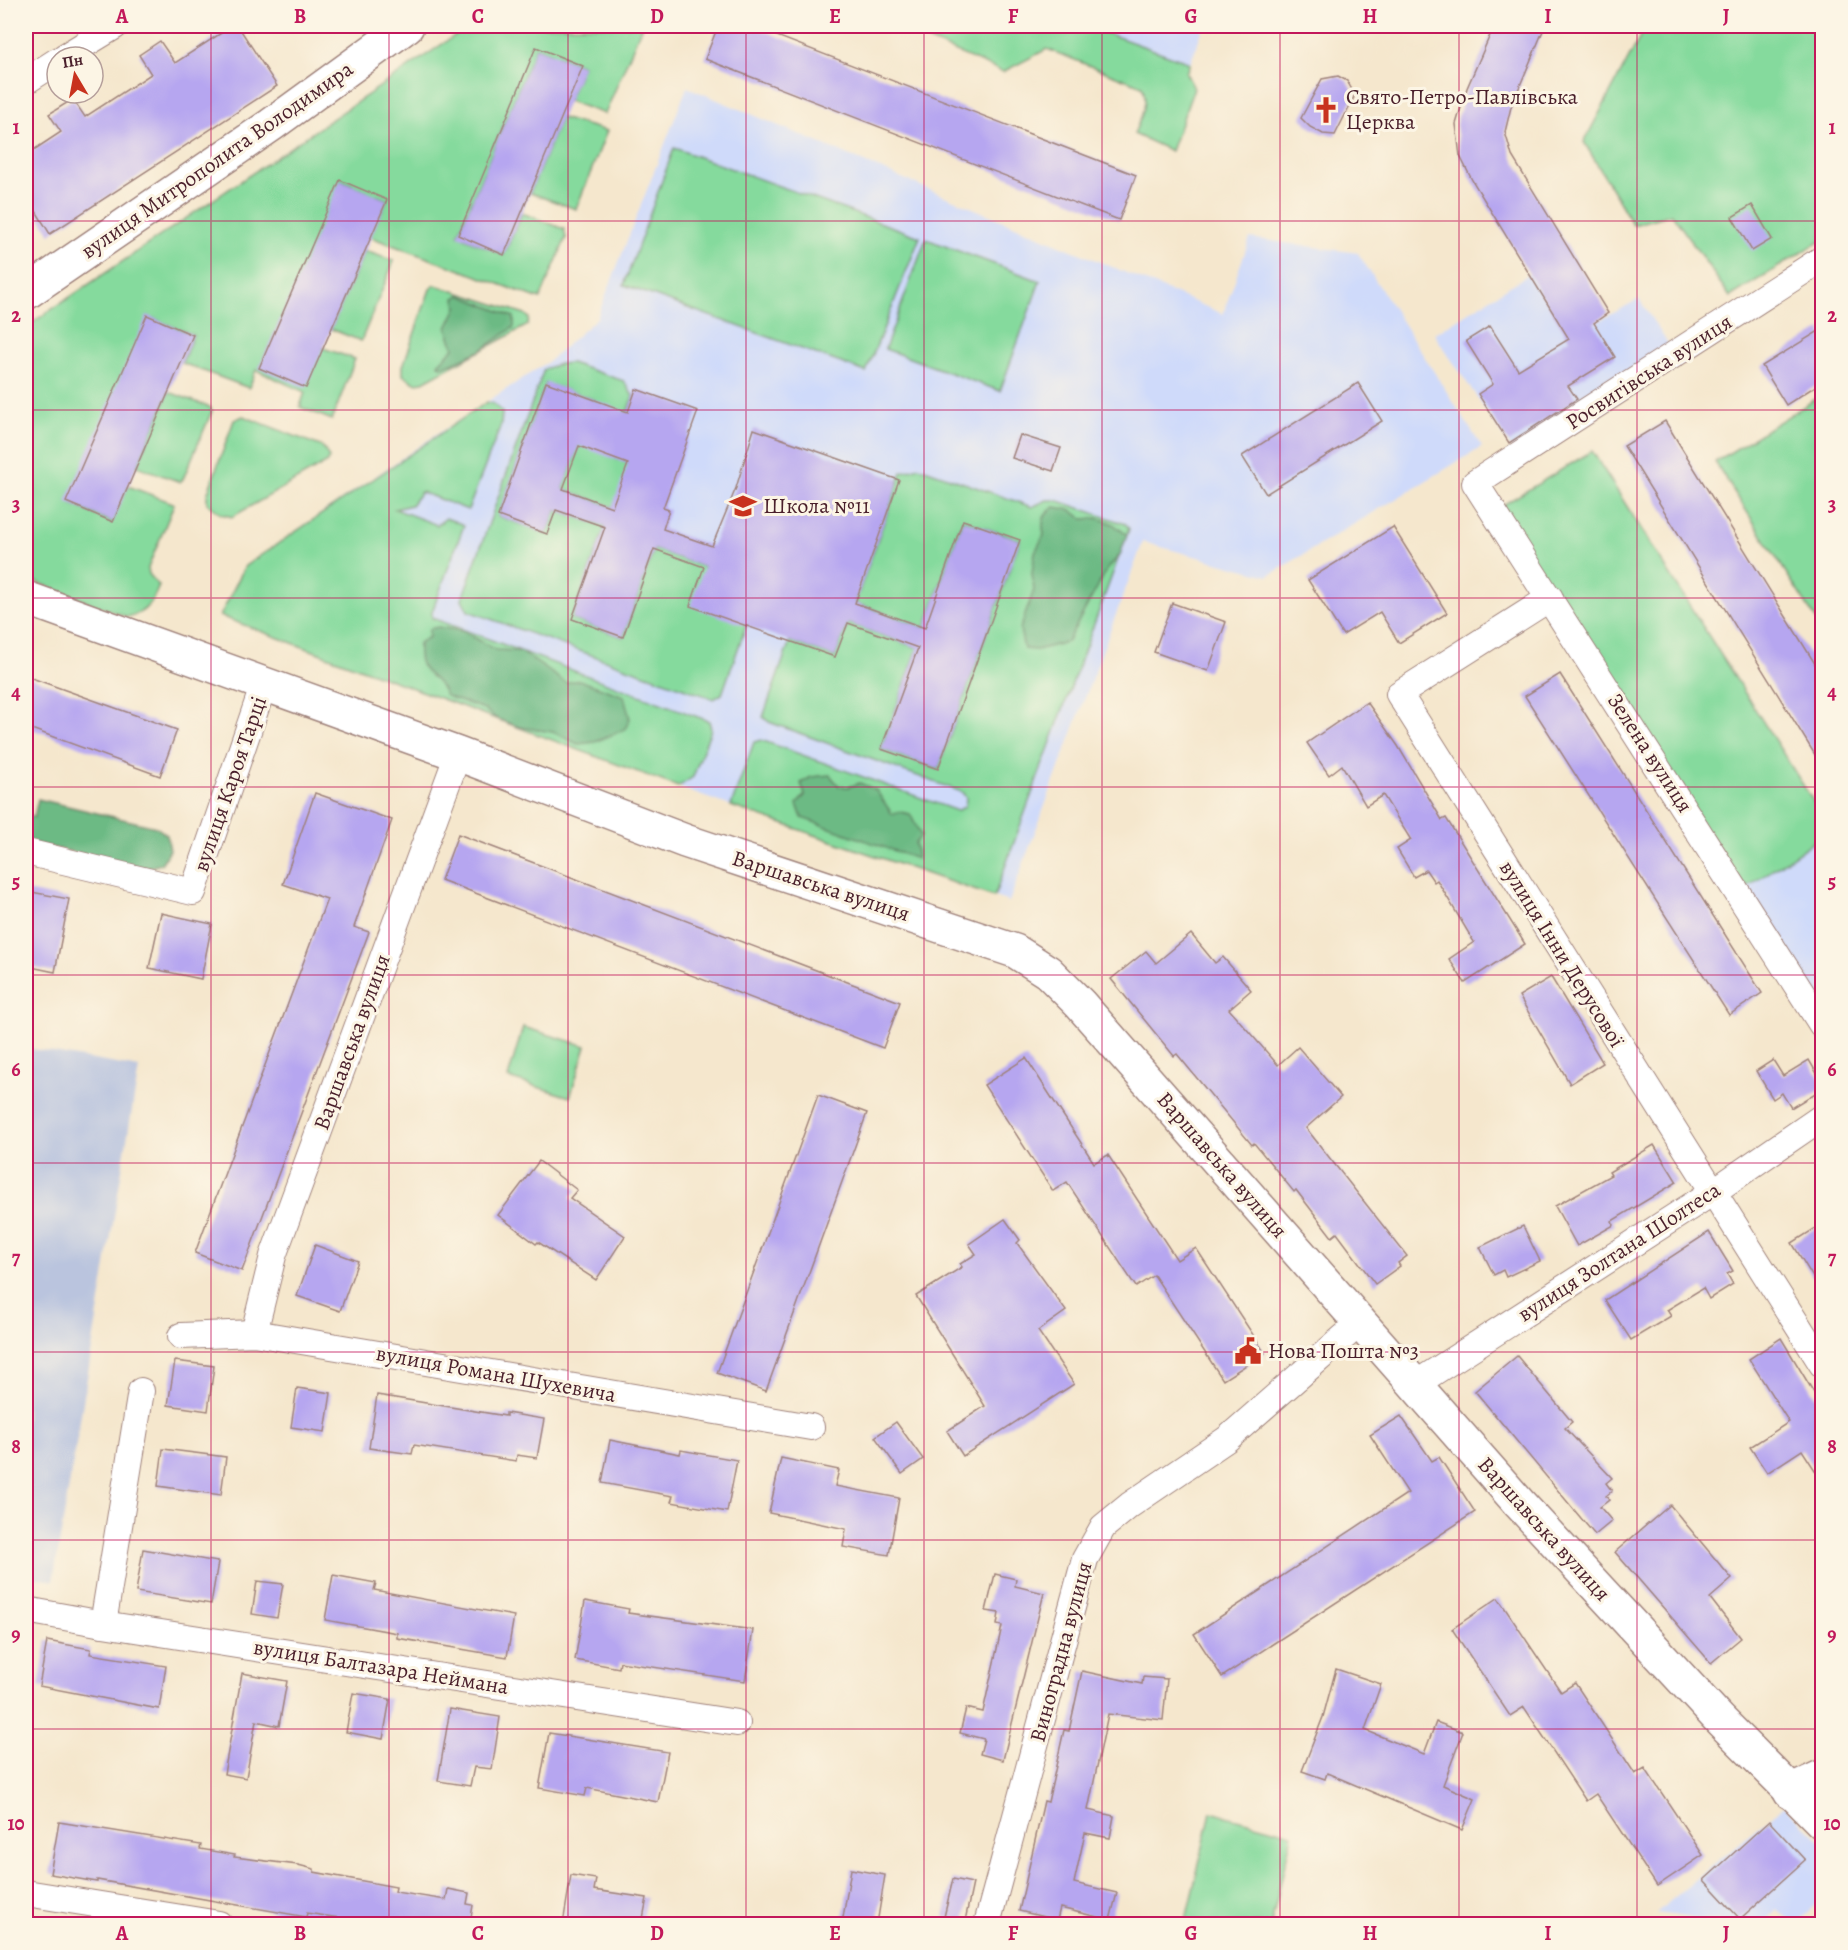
<svg xmlns="http://www.w3.org/2000/svg" width="1848" height="1950" font-family="Alegreya,serif">
<rect width="100%" height="100%" fill="#fcf5e5"/>
<filter id="ink" filterUnits="userSpaceOnUse"><feTurbulence type="fractalNoise" baseFrequency=".0167" numOctaves="2"/><feDisplacementMap in="SourceGraphic" scale="12" xChannelSelector="R" yChannelSelector="G"/><feConvolveMatrix kernelMatrix="1 2 1 2 8 2 1 2 1" color-interpolation-filters="sRGB"/></filter>
<filter id="wash" filterUnits="userSpaceOnUse"><feTurbulence type="fractalNoise" baseFrequency=".008" numOctaves="4" result="noise"/><feDisplacementMap in="SourceGraphic" scale="24" xChannelSelector="R" yChannelSelector="G"/><feGaussianBlur stdDeviation="1.35" result="paint"/><feColorMatrix in="noise" values="0 0 0 0 0 0 0 0 0 0 0 0 0 0 0 0 0 1.4 0 .05"/><feComposite in="paint" operator="in"/></filter>
<g filter="url(#wash)">
<rect width="100%" height="100%" fill="#f5e7cd"/>
<g fill="#cfdafa" fill-rule="evenodd">
<path d="M 1087,26 L 1204,26 L 1190,63 Z"/>
<path d="M 687,87 L 1223,314 L 1250,238 L 1358,253 L 1482,447 L 1268,576 L 1143,542 L 1009,902 L 702,796 L 220,616 L 245,566 L 428,440 L 548,362 L 597,318 ZM 1020,435 L 1060,448 L 1053,471 L 1012,457 Z"/>
<path d="M 1529,274 L 1568,338 L 1639,299 L 1670,347 L 1512,449 L 1434,334 Z"/>
<path d="M 1822,836 L 1822,1025 L 1740,892 Z"/>
<path d="M 1784,1806 L 1822,1842 L 1822,1898 L 1796,1924 L 1777,1909 L 1762,1924 L 1737,1924 L 1656,1913 Z"/>
</g>
<path fill="#bac4de" d="M 26,1048 L 139,1068 L 53,1581 L 26,1576 Z"/>
<g fill="#85da9d" stroke="#687c64" stroke-width="1.5">
<path d="M 469,26 L 642,26 L 605,114 L 568,101 L 583,66 L 536,47 L 458,235 L 504,255 L 522,213 L 564,229 L 566,238 L 540,299 L 370,237 L 387,200 L 341,180 L 260,367 L 323,348 L 355,359 L 332,420 L 300,407 L 305,392 L 256,370 L 249,388 L 182,363 L 193,335 L 148,316 L 67,502 L 112,522 L 128,486 L 173,503 L 173,507 L 148,568 L 149,574 L 159,586 C 152,603 146,613 127,617 L 26,578 L 26,327 Z"/>
<path d="M 895,26 L 1087,26 L 1190,63 L 1186,73 L 1194,88 L 1171,151 L 1134,134 C 1140,118 1150,103 1142,86 L 1047,49 L 1003,72 Z"/>
<path d="M 1646,26 L 1822,26 L 1822,240 L 1730,297 L 1672,214 L 1633,225 L 1584,142 Z"/>
<path d="M 561,118 L 607,131 L 576,209 L 530,193 Z"/>
<path d="M 674,148 L 920,237 L 866,372 L 624,285 Z"/>
<path d="M 926,239 L 1040,281 L 1000,391 L 885,349 Z"/>
<path d="M 365,251 L 394,261 L 361,341 L 331,329 Z"/>
<path d="M 435,285 L 525,314 L 529,318 L 528,325 L 423,382 L 415,383 L 403,375 L 403,366 L 430,289 Z"/>
<path d="M 571,363 L 624,381 L 633,396 L 611,457 L 642,469 L 612,507 L 563,489 L 595,400 L 546,383 L 498,516 L 547,534 L 556,510 L 605,527 L 572,619 L 623,637 L 654,549 L 704,567 L 746,626 L 722,694 L 714,699 L 468,611 L 462,599 L 544,369 L 559,364 Z"/>
<path d="M 169,392 L 210,407 L 212,411 L 183,479 L 180,482 L 137,466 Z"/>
<path d="M 1822,395 L 1822,629 L 1715,462 Z"/>
<path d="M 487,402 L 494,404 L 502,412 L 501,425 L 468,510 L 421,492 L 411,505 L 395,509 L 437,525 L 446,518 L 464,525 L 432,612 L 432,618 L 709,721 L 711,729 L 693,777 L 678,787 L 220,616 L 245,566 Z"/>
<path d="M 243,416 L 323,447 L 329,458 L 326,463 L 232,517 L 221,514 L 207,503 L 207,495 L 234,420 Z"/>
<path d="M 1592,451 L 1822,815 L 1822,836 L 1740,892 L 1493,511 Z"/>
<path d="M 919,467 L 1032,507 L 1047,500 L 1056,500 L 1126,524 L 1129,529 L 994,897 L 731,806 L 754,742 L 761,740 L 957,811 L 965,806 L 966,798 L 962,792 L 769,722 L 763,717 L 790,641 L 835,657 L 848,623 L 918,648 L 881,749 L 938,769 L 1020,540 L 963,520 L 925,628 L 855,603 L 902,472 Z"/>
<path d="M 523,1027 L 586,1046 L 570,1097 L 508,1078 Z"/>
<path d="M 1211,1812 L 1292,1834 L 1271,1924 L 1185,1924 Z"/>
</g>
<g fill="#6cba84" stroke="#5b6c58" stroke-width="1.5">
<path d="M 460,295 L 514,317 L 514,327 L 480,351 L 443,367 L 438,364 L 454,348 L 447,328 L 457,307 L 455,298 Z"/>
<path d="M 1055,507 L 1071,510 L 1083,519 L 1098,518 L 1113,524 L 1127,535 L 1120,555 L 1108,568 L 1067,642 L 1037,650 L 1024,649 L 1020,629 L 1034,590 L 1032,573 L 1035,552 L 1044,535 C 1041,521 1043,514 1055,507 Z"/>
<path d="M 438,627 L 463,631 L 496,650 L 520,651 L 566,683 L 579,680 L 624,696 L 630,719 L 625,729 L 595,742 L 578,744 L 553,732 L 519,727 L 497,719 L 484,709 L 446,696 C 435,669 416,679 419,643 L 429,637 L 429,629 Z"/>
<path d="M 830,775 L 839,786 L 848,787 L 860,783 L 876,790 L 892,814 L 900,812 L 910,814 L 921,836 L 915,843 L 917,859 L 802,818 L 797,804 L 805,795 L 801,783 L 811,777 Z"/>
<path d="M 38,799 L 156,827 L 167,835 L 170,850 L 161,864 L 147,868 L 26,842 L 26,815 L 34,817 Z"/>
</g>
<g id="blocks">
<g fill="#b6a6f0" fill-rule="evenodd">
<path d="M 232,26 L 238,26 L 277,86 L 50,234 L 26,195 L 26,155 L 61,132 L 49,114 L 73,99 L 85,117 L 151,74 L 139,55 L 160,41 L 175,63 Z"/>
<path d="M 718,26 L 751,26 L 1136,175 L 1119,220 L 705,59 Z"/>
<path d="M 1494,26 L 1545,26 L 1511,107 L 1505,132 L 1512,156 L 1608,313 L 1594,323 L 1615,357 L 1568,386 L 1577,399 L 1509,443 L 1478,394 L 1493,384 L 1466,341 L 1490,326 L 1518,370 L 1569,339 L 1472,180 L 1460,156 L 1456,124 L 1467,88 Z"/>
<path d="M 536,47 L 583,66 L 504,255 L 458,235 Z"/>
<path d="M 1338,76 L 1347,81 L 1355,95 L 1335,135 L 1323,134 L 1310,127 L 1301,118 L 1322,79 Z"/>
<path d="M 340,180 L 387,200 L 306,388 L 259,368 Z"/>
<path d="M 1752,205 L 1772,239 L 1752,251 L 1732,217 Z"/>
<path d="M 147,315 L 193,335 L 113,522 L 66,502 Z"/>
<path d="M 1822,329 L 1822,382 L 1786,405 L 1762,366 Z"/>
<path d="M 546,382 L 628,412 L 636,389 L 698,411 L 663,508 L 669,510 L 663,529 L 712,546 L 736,488 L 754,429 L 899,480 L 855,603 L 925,628 L 963,520 L 1020,540 L 938,769 L 881,749 L 918,648 L 848,623 L 835,657 L 690,606 L 704,567 L 654,549 L 623,637 L 572,619 L 605,527 L 556,510 L 547,534 L 498,516 ZM 579,446 L 628,464 L 612,507 L 563,489 Z"/>
<path d="M 1358,383 L 1382,421 L 1266,494 L 1242,456 Z"/>
<path d="M 1665,421 L 1822,675 L 1822,766 L 1624,446 Z"/>
<path d="M 1020,435 L 1061,448 L 1053,471 L 1012,458 Z"/>
<path d="M 1393,527 L 1447,613 L 1399,643 L 1380,612 L 1343,635 L 1308,580 Z"/>
<path d="M 1172,603 L 1226,622 L 1208,671 L 1154,652 Z"/>
<path d="M 1560,674 L 1762,993 L 1729,1015 L 1525,696 Z"/>
<path d="M 26,676 L 177,730 L 160,776 L 26,727 Z"/>
<path d="M 1367,702 L 1398,746 L 1442,820 L 1446,818 L 1525,944 L 1465,983 L 1449,959 L 1474,942 L 1437,880 L 1434,882 L 1426,870 L 1414,877 L 1397,849 L 1411,840 L 1383,795 L 1366,806 L 1342,765 L 1329,775 L 1307,743 Z"/>
<path d="M 315,793 L 392,820 L 354,927 L 369,932 L 242,1271 L 195,1253 L 327,899 L 283,884 Z"/>
<path d="M 458,834 L 900,1002 L 883,1048 L 441,880 Z"/>
<path d="M 26,891 L 69,899 L 55,972 L 26,966 Z"/>
<path d="M 161,913 L 212,924 L 201,979 L 149,968 Z"/>
<path d="M 1191,934 L 1215,963 L 1223,957 L 1251,990 L 1229,1009 L 1278,1065 L 1298,1047 L 1341,1097 L 1306,1128 L 1407,1256 L 1398,1263 L 1400,1266 L 1375,1284 L 1337,1233 L 1332,1237 L 1296,1190 L 1294,1192 L 1254,1143 L 1252,1145 L 1177,1054 L 1174,1056 L 1111,979 L 1146,951 L 1156,963 Z"/>
<path d="M 1551,977 L 1603,1063 L 1570,1084 L 1519,996 Z"/>
<path d="M 1026,1058 L 1094,1163 L 1108,1155 L 1177,1260 L 1196,1248 L 1265,1353 L 1223,1380 L 1154,1275 L 1136,1287 L 1067,1182 L 1053,1191 L 984,1085 Z"/>
<path d="M 1773,1060 L 1783,1076 L 1809,1060 L 1822,1082 L 1822,1089 L 1791,1108 L 1782,1093 L 1773,1099 L 1756,1071 Z"/>
<path d="M 818,1095 L 867,1113 L 766,1391 L 717,1373 Z"/>
<path d="M 1654,1145 L 1677,1182 L 1612,1221 L 1614,1225 L 1577,1246 L 1555,1206 L 1611,1175 L 1609,1172 Z"/>
<path d="M 539,1161 L 577,1190 L 570,1198 L 625,1236 L 596,1280 L 538,1242 L 536,1244 L 498,1215 Z"/>
<path d="M 1005,1219 L 1020,1240 L 1017,1243 L 1066,1311 L 1038,1331 L 1074,1384 L 963,1456 L 947,1431 L 985,1406 L 916,1296 L 962,1267 L 960,1264 L 976,1254 L 969,1244 Z"/>
<path d="M 1822,1224 L 1822,1292 L 1792,1243 Z"/>
<path d="M 1523,1226 L 1540,1261 L 1506,1277 L 1503,1270 L 1494,1275 L 1480,1247 Z"/>
<path d="M 1709,1232 L 1733,1271 L 1727,1274 L 1733,1284 L 1709,1299 L 1703,1288 L 1667,1310 L 1671,1316 L 1631,1340 L 1605,1300 Z"/>
<path d="M 315,1245 L 358,1261 L 340,1311 L 297,1296 Z"/>
<path d="M 1781,1338 L 1822,1406 L 1822,1481 L 1802,1450 L 1767,1473 L 1750,1447 L 1789,1422 L 1749,1359 Z"/>
<path d="M 1517,1356 L 1572,1422 L 1565,1428 L 1612,1478 L 1606,1483 L 1612,1491 L 1606,1496 L 1609,1500 L 1600,1507 L 1612,1521 L 1595,1535 L 1475,1391 Z"/>
<path d="M 175,1361 L 214,1366 L 208,1411 L 168,1405 Z"/>
<path d="M 297,1388 L 331,1393 L 325,1432 L 291,1427 Z"/>
<path d="M 377,1395 L 506,1416 L 506,1413 L 544,1419 L 537,1458 L 517,1455 L 516,1461 L 414,1445 L 412,1454 L 369,1448 Z"/>
<path d="M 1401,1416 L 1432,1461 L 1439,1457 L 1475,1512 L 1222,1677 L 1194,1634 L 1408,1493 L 1370,1435 Z"/>
<path d="M 896,1422 L 923,1459 L 902,1474 L 875,1437 Z"/>
<path d="M 610,1440 L 680,1454 L 681,1450 L 737,1460 L 727,1512 L 671,1502 L 673,1496 L 602,1483 Z"/>
<path d="M 163,1449 L 226,1457 L 221,1495 L 158,1486 Z"/>
<path d="M 781,1458 L 839,1470 L 835,1486 L 899,1498 L 889,1555 L 843,1547 L 846,1529 L 769,1513 Z"/>
<path d="M 1670,1505 L 1732,1579 L 1710,1598 L 1741,1638 L 1711,1663 L 1615,1552 Z"/>
<path d="M 143,1549 L 218,1562 L 211,1604 L 136,1592 Z"/>
<path d="M 995,1574 L 1016,1579 L 1015,1586 L 1044,1593 L 1003,1760 L 980,1754 L 984,1739 L 960,1733 L 966,1708 L 983,1712 L 1002,1626 L 997,1625 L 999,1613 L 986,1611 Z"/>
<path d="M 333,1575 L 376,1583 L 374,1590 L 514,1616 L 507,1657 L 397,1638 L 397,1633 L 325,1620 Z"/>
<path d="M 257,1581 L 283,1584 L 277,1618 L 252,1614 Z"/>
<path d="M 1498,1598 L 1561,1692 L 1575,1683 L 1635,1774 L 1645,1768 L 1703,1855 L 1657,1886 L 1596,1794 L 1586,1801 L 1524,1707 L 1510,1716 L 1452,1629 Z"/>
<path d="M 585,1601 L 629,1609 L 628,1613 L 753,1630 L 745,1681 L 620,1662 L 619,1668 L 575,1660 Z"/>
<path d="M 47,1641 L 91,1649 L 90,1654 L 166,1666 L 159,1709 L 39,1686 Z"/>
<path d="M 1336,1669 L 1381,1684 L 1365,1730 L 1424,1754 L 1436,1722 L 1463,1732 L 1443,1785 L 1475,1799 L 1462,1830 L 1327,1773 L 1325,1779 L 1302,1771 L 1323,1717 Z"/>
<path d="M 1082,1671 L 1142,1684 L 1143,1677 L 1167,1679 L 1163,1720 L 1108,1714 L 1088,1810 L 1114,1816 L 1110,1838 L 1085,1833 L 1074,1883 L 1117,1893 L 1110,1920 L 1060,1908 L 1057,1920 L 1019,1911 L 1044,1801 L 1048,1802 L 1064,1730 L 1069,1731 Z"/>
<path d="M 242,1673 L 287,1681 L 279,1726 L 256,1721 L 246,1778 L 224,1774 Z"/>
<path d="M 353,1693 L 390,1699 L 383,1739 L 346,1732 Z"/>
<path d="M 450,1709 L 500,1717 L 492,1769 L 474,1767 L 470,1786 L 438,1781 Z"/>
<path d="M 549,1733 L 668,1752 L 658,1802 L 587,1788 L 585,1796 L 539,1788 Z"/>
<path d="M 1769,1821 L 1805,1860 L 1740,1919 L 1704,1880 Z"/>
<path d="M 59,1822 L 201,1845 L 200,1849 L 235,1855 L 234,1857 L 298,1865 L 314,1869 L 314,1872 L 396,1887 L 395,1892 L 446,1900 L 448,1889 L 469,1893 L 467,1904 L 473,1905 L 470,1924 L 380,1924 L 307,1913 L 306,1917 L 97,1880 L 97,1882 L 50,1874 Z"/>
<path d="M 851,1869 L 885,1875 L 877,1924 L 842,1924 Z"/>
<path d="M 571,1875 L 596,1879 L 594,1890 L 647,1898 L 642,1924 L 563,1924 Z"/>
<path d="M 953,1879 L 973,1883 L 965,1921 L 944,1917 Z"/>
</g>
</g>
</g>
<g filter="url(#ink)">
<use href="#blocks" fill-opacity="0" stroke="#a0837c" stroke-width="1.5"/>
<g fill="none" stroke-linecap="round" stroke-linejoin="round">
<defs>
<g id="street">
<path d="M 64,57 L 115,26"/>
<path d="M 26,81 L 57,61"/>
<path d="M 1822,259 L 1475,483 L 1822,1025"/>
<path d="M 1550,598 L 1399,694 L 1822,1364"/>
<path d="M 26,852 L 193,892 L 264,684"/>
<path d="M 254,1333 L 273,1256 L 458,754"/>
<path d="M 181,1336 L 254,1333 L 811,1427"/>
<path d="M 1414,1385 L 1713,1192 L 1822,1117"/>
<path d="M 26,1610 L 103,1624 L 737,1723"/>
<path d="M 103,1624 L 141,1391"/>
<path d="M 26,1893 L 219,1924"/>
<path d="M 987,1924 L 1085,1559 L 1103,1527 L 1130,1505 L 1227,1439 L 1361,1322"/>
</g>
<g id="secondary">
<path d="M 26,293 L 271,125 L 407,26"/>
<path d="M 26,598 L 458,754 L 685,841 L 1015,951 L 1048,972 L 1080,1004 L 1519,1503 L 1720,1720 L 1822,1822"/>
<path d="M 1790,1792 L 1822,1777"/>
</g>
</defs>
<use href="#street" stroke="#a0837c" stroke-width="28"/>
<use href="#secondary" stroke="#a0837c" stroke-width="36"/>
<use href="#street" stroke="#fff" stroke-width="26"/>
<use href="#secondary" stroke="#fff" stroke-width="33"/>
</g>
</g>
<path fill="none" stroke="#c2185b" stroke-width="1.5" stroke-opacity="0.55" d="M 211,26 L 211,1924M 389,26 L 389,1924M 568,26 L 568,1924M 746,26 L 746,1924M 924,26 L 924,1924M 1102,26 L 1102,1924M 1280,26 L 1280,1924M 1459,26 L 1459,1924M 1637,26 L 1637,1924M 26,221 L 1822,221M 26,410 L 1822,410M 26,598 L 1822,598M 26,787 L 1822,787M 26,975 L 1822,975M 26,1163 L 1822,1163M 26,1352 L 1822,1352M 26,1540 L 1822,1540M 26,1729 L 1822,1729"/>
<defs>
<symbol id="church-bare" viewBox="-9 -9 18 18"><path d="M-1.2-6h2.4v3.5h3.3v2.4h-3.3V6h-2.4V-.1h-3.3v-2.4h3.3Z" fill="#c8321e" stroke="#fcf5e5" stroke-width="2.5" paint-order="stroke"/></symbol>
<symbol id="school-bare" viewBox="-9 -9 18 18"><path d="M0-5L7-2L0 1L-7-2ZM-4 1L0 2.5L4 1V4Q0 6-4 4Z" fill="#c8321e" stroke="#fcf5e5" stroke-width="2.5" paint-order="stroke"/></symbol>
<symbol id="civic-bare" viewBox="-9 -9 18 18"><path d="M-.6-6.5H3V-4.5H.6V-3L4-1V1h2V6H-6V1h2V-1L-.6-3ZM-1.2 2.5V6h2.4V2.5Z" fill="#c8321e" stroke="#fcf5e5" stroke-width="2.5" paint-order="stroke"/></symbol>
</defs>
<g fill-rule="evenodd">
<use href="#church-bare" x="1307" y="91" width="38" height="38"/>
<use href="#school-bare" x="724" y="487" width="38" height="38"/>
<use href="#civic-bare" x="1229" y="1332" width="38" height="38"/>
</g>
<g text-anchor="middle" dominant-baseline="central" stroke-width="6" stroke-linejoin="round" paint-order="stroke">
<g font-size="22" fill="#4a1f2b" stroke="#fcf5e5" text-anchor="start">
<text x="1346" y="97">Свято-Петро-Павлівська<tspan x="1346" dy="25">Церква</tspan></text>
<text x="763" y="506">Школа №11</text>
<text x="1268" y="1351">Нова Пошта №3</text>
</g>
<g font-size="22" fill="#4a1f2b" stroke="#fcf5e5">
<text transform="translate(217 160) rotate(-35)">вулиця Митрополита Володимира</text>
<text transform="translate(1649 372) rotate(-33)">Росвигівська вулиця</text>
<text transform="translate(1650 753) rotate(57)">Зелена вулиця</text>
<text transform="translate(230 784) rotate(-71)">вулиця Кароя Тарці</text>
<text transform="translate(821 886) rotate(18)">Варшавська вулиця</text>
<text transform="translate(1562 954) rotate(58)">вулиця Інни Дерусової</text>
<text transform="translate(352 1042) rotate(-70)">Варшавська вулиця</text>
<text transform="translate(1222 1165) rotate(49)">Варшавська вулиця</text>
<text transform="translate(1619 1252) rotate(-33)">вулиця Золтана Шолтеса</text>
<text transform="translate(496 1374) rotate(10)">вулиця Романа Шухевича</text>
<text transform="translate(1544 1529) rotate(48)">Варшавська вулиця</text>
<text transform="translate(1061 1652) rotate(-75)">Виноградна вулиця</text>
<text transform="translate(381 1667) rotate(9)">вулиця Балтазара Неймана</text>
</g>
</g>
<rect width="1848" height="1950" fill="none" stroke="#fcf5e5" stroke-width="66"/>
<g transform="translate(75 75) rotate(350)"><circle r="28" fill="#fcf5e5" stroke="#b59f9b" stroke-width="1.5"/>
<path d="M0-4.5L10 22L0 15L-10 22Z" fill="#c8321e"/>
<text y="-9" font-size="16" font-weight="bold" text-anchor="middle" fill="#4a1f2b">Пн</text>
</g>
<rect x="33" y="33" width="1782" height="1884" fill="none" stroke="#c2185b" stroke-width="2"/>
<g font-size="20" text-anchor="middle" font-weight="bold" fill="#c2185b">
<text x="122" y="23">A</text>
<text x="300" y="23">B</text>
<text x="478" y="23">C</text>
<text x="657" y="23">D</text>
<text x="835" y="23">E</text>
<text x="1013" y="23">F</text>
<text x="1191" y="23">G</text>
<text x="1370" y="23">H</text>
<text x="1548" y="23">I</text>
<text x="1726" y="23">J</text>
<text x="16" y="134">1</text>
<text x="1832" y="134">1</text>
<text x="16" y="322">2</text>
<text x="1832" y="322">2</text>
<text x="16" y="511">3</text>
<text x="1832" y="511">3</text>
<text x="16" y="699">4</text>
<text x="1832" y="699">4</text>
<text x="16" y="888">5</text>
<text x="1832" y="888">5</text>
<text x="16" y="1076">6</text>
<text x="1832" y="1076">6</text>
<text x="16" y="1264">7</text>
<text x="1832" y="1264">7</text>
<text x="16" y="1453">8</text>
<text x="1832" y="1453">8</text>
<text x="16" y="1641">9</text>
<text x="1832" y="1641">9</text>
<text x="16" y="1830">10</text>
<text x="1832" y="1830">10</text>
<text x="122" y="1940">A</text>
<text x="300" y="1940">B</text>
<text x="478" y="1940">C</text>
<text x="657" y="1940">D</text>
<text x="835" y="1940">E</text>
<text x="1013" y="1940">F</text>
<text x="1191" y="1940">G</text>
<text x="1370" y="1940">H</text>
<text x="1548" y="1940">I</text>
<text x="1726" y="1940">J</text>
</g>
</svg>
